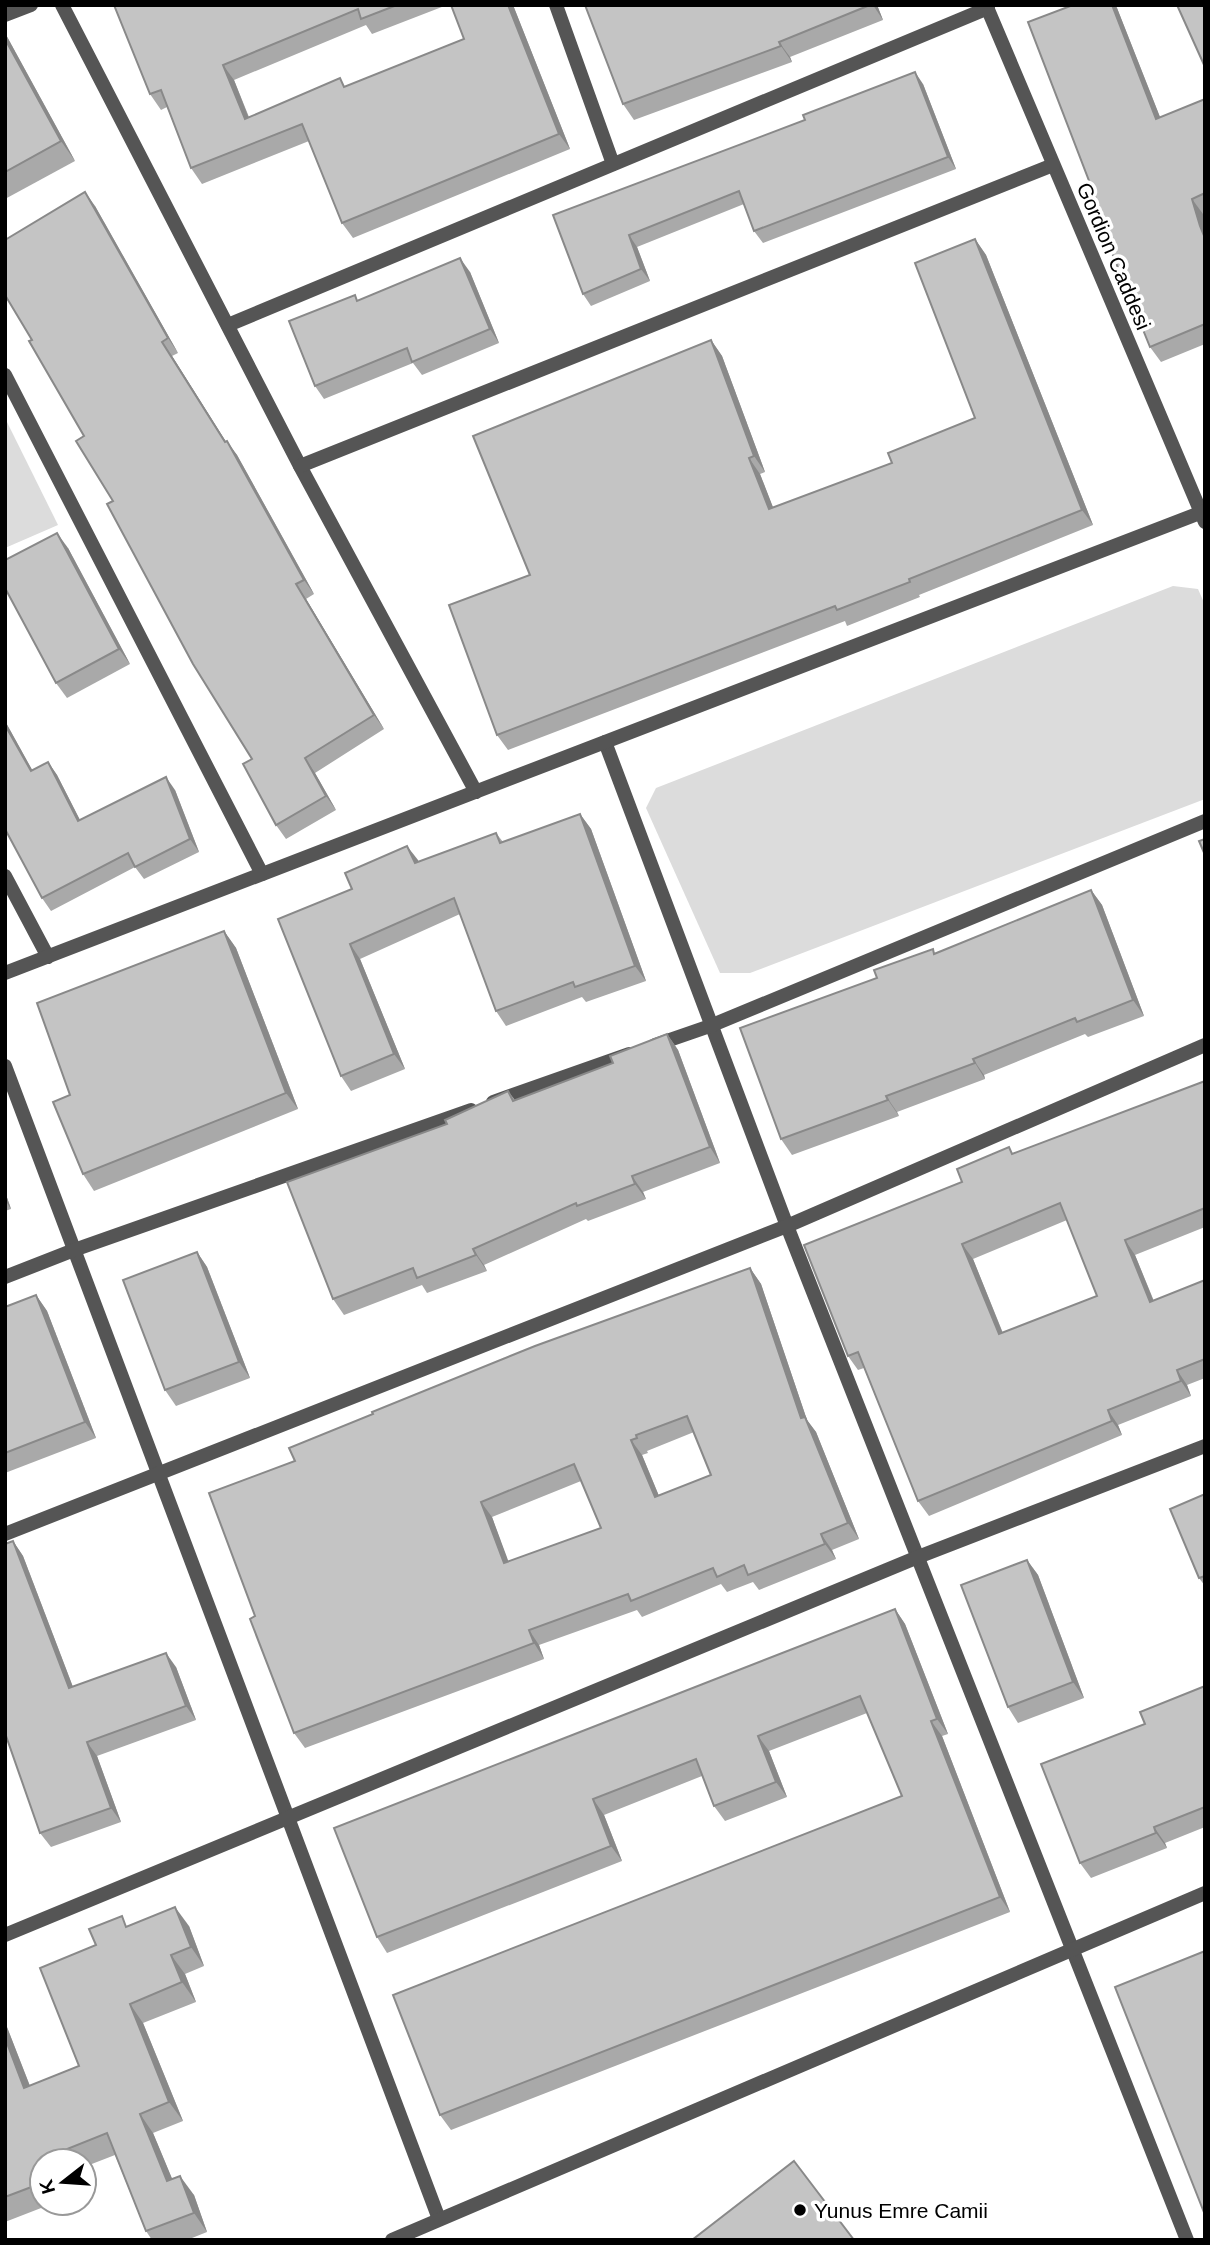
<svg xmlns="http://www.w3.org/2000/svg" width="1210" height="2245" font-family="Helvetica,sans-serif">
<rect width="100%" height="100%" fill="#fff"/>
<g fill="#dcdcdc">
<path d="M 5,418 L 58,525 L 5,548 Z"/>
<path d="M 1173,586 L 1198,589 L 1205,605 L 1205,799 L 750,973 L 720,973 L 646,808 L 656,788 Z"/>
</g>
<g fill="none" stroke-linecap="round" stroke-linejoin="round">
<g stroke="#555" stroke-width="14">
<path d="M 62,5 L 300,466 L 476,792"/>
<path d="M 556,5 L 613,164"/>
<path d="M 986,5 L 1205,522"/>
<path d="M 228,325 L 988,8"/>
<path d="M 5,375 L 262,874"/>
<path d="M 300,466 L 1053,165"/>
<path d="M 605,742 L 787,1226 L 1187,2240"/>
<path d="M 5,876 L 48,957"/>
<path d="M 5,973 L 1205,511"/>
<path d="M 655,1045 L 710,1026 L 1205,821"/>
<path d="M 5,1066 L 439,2219"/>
<path d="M 493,1102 L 629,1054"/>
<path d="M 5,1277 L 74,1250 L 471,1110"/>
<path d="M 5,1534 L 787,1226 L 1205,1045"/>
<path d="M 5,1935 L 918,1557 L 1205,1446"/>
<path d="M 392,2240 L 1205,1893"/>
</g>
<path stroke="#555" stroke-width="14" d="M 5,15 L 31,5"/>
</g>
<g fill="#a9a9a9" fill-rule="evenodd">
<path d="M 114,5 L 447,5 L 372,34 L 366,25 L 234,80 L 249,117 L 346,87 L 464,39 L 451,5 L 513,5 L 570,149 L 353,238 L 342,223 L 309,141 L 202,184 L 191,168 L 167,107 L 161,110 L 150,94 Z"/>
<path d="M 585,5 L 877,5 L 883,20 L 790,57 L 792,62 L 634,120 L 623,104 Z"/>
<path d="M 1117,8 L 1160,117 L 1205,99 L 1205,213 L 1203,214 L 1205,220 L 1205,344 L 1161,362 L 1150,347 L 1116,251 Z"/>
<path d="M 5,33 L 75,161 L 5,199 Z"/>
<path d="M 923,84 L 956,169 L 763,243 L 754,231 L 744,204 L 637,247 L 650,281 L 591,306 L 583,294 L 553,215 Z"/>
<path d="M 95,206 L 178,353 L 172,356 L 226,442 L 237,455 L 314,594 L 306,599 L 384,729 L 315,773 L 336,810 L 286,839 L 276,825 L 252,759 L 113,501 L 84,436 Z"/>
<path d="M 975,239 L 986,255 L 1093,525 L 919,595 L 920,597 L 847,626 L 845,621 L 508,750 L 497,735 L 530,575 L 711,340 L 722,356 L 765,472 L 760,474 L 773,508 L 892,463 L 975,418 Z"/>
<path d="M 470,272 L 499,343 L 422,375 L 413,363 L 324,399 L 315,386 Z"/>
<path d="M 68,548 L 130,664 L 67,698 L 56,683 Z"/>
<path d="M 5,721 L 32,770 L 48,762 L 57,775 L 80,820 L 175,790 L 199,852 L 144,879 L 135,867 L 51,911 L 42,898 L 5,829 Z"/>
<path d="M 580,814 L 591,829 L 646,981 L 586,1002 L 582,997 L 506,1026 L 496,1011 L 460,914 L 360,959 L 405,1069 L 351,1091 L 341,1076 L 278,919 L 418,862 L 496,833 L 503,842 Z"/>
<path d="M 1091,890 L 1102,905 L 1144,1016 L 1088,1037 L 1085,1034 L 984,1075 L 985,1079 L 897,1112 L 899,1116 L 792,1155 L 781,1139 L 877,978 Z"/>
<path d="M 224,931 L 236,948 L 298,1109 L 94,1191 L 83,1174 L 70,1095 Z"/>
<path d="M 667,1034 L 678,1050 L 720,1163 L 643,1192 L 646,1199 L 588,1221 L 586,1219 L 484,1265 L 487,1271 L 427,1293 L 422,1285 L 344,1315 L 333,1299 L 447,1124 L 508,1091 L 515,1100 L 613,1063 Z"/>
<path d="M 1205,1081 L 1205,1227 L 1135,1255 L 1154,1301 L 1205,1280 L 1205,1378 L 1187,1385 L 1191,1396 L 1118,1425 L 1122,1435 L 929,1516 L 918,1501 L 864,1368 L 858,1370 L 848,1356 L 962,1182 L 1009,1147 L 1013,1154 ZM 1067,1220 L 1097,1296 L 1003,1333 L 973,1259 Z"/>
<path d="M 5,1192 L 11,1209 L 5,1211 Z"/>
<path d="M 197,1252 L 207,1267 L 250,1378 L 176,1406 L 165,1390 Z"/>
<path d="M 750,1268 L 761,1284 L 807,1420 L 816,1432 L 859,1539 L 832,1550 L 836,1559 L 759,1590 L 753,1582 L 727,1592 L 721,1584 L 642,1617 L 637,1610 L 539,1645 L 544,1659 L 305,1748 L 294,1733 L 255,1616 L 295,1461 ZM 694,1432 L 711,1475 L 659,1496 L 642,1455 L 648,1453 L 647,1451 ZM 581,1481 L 601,1528 L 508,1562 L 492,1517 Z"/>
<path d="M 36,1295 L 47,1311 L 96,1438 L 5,1473 L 5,1307 Z"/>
<path d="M 1205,1494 L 1205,1586 L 1199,1578 Z"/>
<path d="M 13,1541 L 23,1556 L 73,1687 L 176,1667 L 196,1720 L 97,1756 L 121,1822 L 51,1847 L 40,1833 Z"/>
<path d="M 1027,1560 L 1038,1575 L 1084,1698 L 1018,1723 L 1008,1707 Z"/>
<path d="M 895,1609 L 905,1624 L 948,1734 L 942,1736 L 1010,1912 L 451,2130 L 440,2115 L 902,1796 L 867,1713 L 769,1751 L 787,1797 L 725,1821 L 714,1806 L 702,1776 L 604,1815 L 622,1861 L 387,1953 L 377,1937 L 334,1828 Z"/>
<path d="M 1205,1686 L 1205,1827 L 1165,1843 L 1167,1848 L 1091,1878 L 1080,1863 L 1145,1724 Z"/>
<path d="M 129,1926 L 189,1926 L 204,1966 L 185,1974 L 196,2002 L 143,2023 L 183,2121 L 153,2133 L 172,2179 L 194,2195 L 207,2232 L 187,2240 L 152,2240 L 146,2231 L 115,2155 L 84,2167 L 84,2161 L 42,2161 L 42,2203 L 54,2203 L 5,2222 L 5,2022 L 30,2086 L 79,2066 L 96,1945 Z"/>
</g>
<g fill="#898989">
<path d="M 508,5 L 513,5 L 570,149 L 559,134 Z"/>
<path d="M 873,5 L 877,5 L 883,20 Z"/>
<path d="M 1112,5 L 1116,5 L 1117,8 L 1167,135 L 1156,119 Z"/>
<path d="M 5,33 L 75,161 L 61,141 L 5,39 Z"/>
<path d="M 779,42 L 790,57 L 792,62 L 781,46 Z"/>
<path d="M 223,65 L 234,80 L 255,134 L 245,119 Z"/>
<path d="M 915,72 L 923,84 L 956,169 L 948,157 Z"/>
<path d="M 85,192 L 95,206 L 178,353 L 168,338 Z"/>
<path d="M 1192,199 L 1203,214 L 1205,220 L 1205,238 L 1200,226 Z"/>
<path d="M 629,235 L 637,247 L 650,281 L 641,269 Z"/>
<path d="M 975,239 L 986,255 L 1093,525 L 1082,510 Z"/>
<path d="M 460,258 L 470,272 L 499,343 L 490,329 Z"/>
<path d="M 711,340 L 722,356 L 765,472 L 754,456 Z"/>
<path d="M 162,342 L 172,356 L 235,456 L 225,442 Z"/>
<path d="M 227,441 L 237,455 L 314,594 L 304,580 Z"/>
<path d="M 749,458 L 760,474 L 780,525 L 769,509 Z"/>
<path d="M 57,533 L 68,548 L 130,664 L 119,649 Z"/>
<path d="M 296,584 L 306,599 L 384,729 L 374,715 Z"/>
<path d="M 5,721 L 40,784 L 31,771 L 5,725 Z"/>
<path d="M 305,758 L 315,773 L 336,810 L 326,796 Z"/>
<path d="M 48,762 L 57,775 L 87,834 L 78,821 Z"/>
<path d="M 166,777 L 175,790 L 199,852 L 190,839 Z"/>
<path d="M 580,814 L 591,829 L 646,981 L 635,966 Z"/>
<path d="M 407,846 L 418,860 L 425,878 L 415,863 Z"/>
<path d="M 1091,890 L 1102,905 L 1144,1016 L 1133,1000 Z"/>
<path d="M 224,931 L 236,948 L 298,1109 L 286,1093 Z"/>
<path d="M 350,944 L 360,959 L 405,1069 L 394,1054 Z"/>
<path d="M 667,1034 L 678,1050 L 720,1163 L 710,1147 Z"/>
<path d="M 973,1059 L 984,1075 L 985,1079 L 975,1063 Z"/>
<path d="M 886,1096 L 897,1112 L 899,1116 L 888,1100 Z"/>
<path d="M 632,1176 L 643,1192 L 646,1199 L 635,1184 Z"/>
<path d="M 5,1192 L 11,1209 L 5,1200 Z"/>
<path d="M 1125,1240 L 1135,1255 L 1160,1317 L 1150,1302 Z"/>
<path d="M 962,1244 L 973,1259 L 1009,1349 L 999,1334 Z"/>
<path d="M 473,1249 L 484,1265 L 487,1271 L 476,1255 Z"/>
<path d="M 197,1252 L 207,1267 L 250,1378 L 239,1362 Z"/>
<path d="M 750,1268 L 761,1284 L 807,1420 L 816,1432 L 859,1539 L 848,1523 L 801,1418 Z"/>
<path d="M 36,1295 L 47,1311 L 96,1438 L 85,1422 Z"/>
<path d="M 1177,1370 L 1187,1385 L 1191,1396 L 1181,1381 Z"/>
<path d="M 1108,1410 L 1118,1425 L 1122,1435 L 1112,1421 Z"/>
<path d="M 631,1440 L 642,1455 L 666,1513 L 655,1497 Z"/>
<path d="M 481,1502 L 492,1517 L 515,1579 L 504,1563 Z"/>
<path d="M 821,1534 L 832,1550 L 836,1559 L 825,1544 Z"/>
<path d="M 13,1541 L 23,1556 L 79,1703 L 69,1688 Z"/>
<path d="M 1027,1560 L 1038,1575 L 1084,1698 L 1073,1682 Z"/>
<path d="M 895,1609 L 905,1624 L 948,1734 L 937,1719 Z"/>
<path d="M 529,1630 L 539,1645 L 544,1659 L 534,1643 Z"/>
<path d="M 166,1653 L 176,1667 L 196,1720 L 186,1706 Z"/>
<path d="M 931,1721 L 942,1736 L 1010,1912 L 1000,1897 Z"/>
<path d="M 758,1736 L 769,1751 L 787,1797 L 776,1782 Z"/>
<path d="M 87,1742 L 97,1756 L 121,1822 L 111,1808 Z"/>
<path d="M 593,1799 L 604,1815 L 622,1861 L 611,1846 Z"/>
<path d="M 1154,1827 L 1165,1843 L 1167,1848 L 1156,1833 Z"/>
<path d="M 175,1907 L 189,1926 L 204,1966 L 191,1947 Z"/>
<path d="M 171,1955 L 185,1974 L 196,2002 L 182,1982 Z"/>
<path d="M 130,2004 L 143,2023 L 183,2121 L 169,2102 Z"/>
<path d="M 5,2022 L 38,2107 L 24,2088 L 5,2038 Z"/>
<path d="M 140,2114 L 153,2133 L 181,2200 L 167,2181 Z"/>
<path d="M 180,2176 L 194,2195 L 207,2232 L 194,2213 Z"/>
</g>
<g fill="#c4c4c4" stroke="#898989" stroke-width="2" fill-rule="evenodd">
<path d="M 114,5 L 397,5 L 361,19 L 358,9 L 223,65 L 245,119 L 340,78 L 344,87 L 464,39 L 451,5 L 508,5 L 559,134 L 342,223 L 302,124 L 191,168 L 161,90 L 150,94 Z"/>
<path d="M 585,5 L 870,5 L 779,42 L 781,46 L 623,104 Z"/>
<path d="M 1073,5 L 1112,5 L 1156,119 L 1205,99 L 1205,193 L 1192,199 L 1200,226 L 1205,238 L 1205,324 L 1150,347 L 1112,253 L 1116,251 L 1028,22 Z"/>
<path d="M 1177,5 L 1205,5 L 1205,67 Z"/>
<path d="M 5,39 L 61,141 L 5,172 Z"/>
<path d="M 915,72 L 948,157 L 754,231 L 739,191 L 629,235 L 641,269 L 583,294 L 553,215 L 805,120 L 803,115 Z"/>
<path d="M 85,192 L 168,338 L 162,342 L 225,442 L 227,441 L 304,580 L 296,584 L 374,715 L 305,758 L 326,796 L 276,825 L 243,764 L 252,759 L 193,664 L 107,504 L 113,501 L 76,441 L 84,436 L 29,341 L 32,340 L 5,295 L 5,240 Z"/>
<path d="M 975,239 L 1082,510 L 909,579 L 910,582 L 837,610 L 835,606 L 497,735 L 449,605 L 530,575 L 473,436 L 711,340 L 754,456 L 749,458 L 769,509 L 892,463 L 888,453 L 975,418 L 915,263 Z"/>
<path d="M 460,258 L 490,329 L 412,362 L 407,348 L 315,386 L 289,321 L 355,295 L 357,301 Z"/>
<path d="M 57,533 L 119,649 L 56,683 L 5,588 L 5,560 Z"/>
<path d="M 5,725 L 31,771 L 48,762 L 78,821 L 166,777 L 190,839 L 135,867 L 128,853 L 42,898 L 5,829 Z"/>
<path d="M 580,814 L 635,966 L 575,987 L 573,982 L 496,1011 L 454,898 L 350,944 L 394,1054 L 341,1076 L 278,919 L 352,889 L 345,873 L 407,846 L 415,863 L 496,833 L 500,843 Z"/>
<path d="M 1205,839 L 1205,855 L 1199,841 Z"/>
<path d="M 1091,890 L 1133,1000 L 1077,1022 L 1075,1018 L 973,1059 L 975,1063 L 886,1096 L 888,1100 L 781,1139 L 740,1028 L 877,978 L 874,970 L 933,949 L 934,954 Z"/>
<path d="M 224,931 L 286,1093 L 83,1174 L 53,1102 L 70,1095 L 37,1003 Z"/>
<path d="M 667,1034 L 710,1147 L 632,1176 L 635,1184 L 577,1206 L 576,1203 L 473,1249 L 476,1255 L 417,1278 L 413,1268 L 333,1299 L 287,1182 L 447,1124 L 445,1120 L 508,1091 L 513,1101 L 613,1063 L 610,1056 Z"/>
<path d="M 1205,1081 L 1205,1208 L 1125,1240 L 1150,1302 L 1205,1280 L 1205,1359 L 1177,1370 L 1181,1381 L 1108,1410 L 1112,1421 L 918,1501 L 858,1352 L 848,1356 L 804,1245 L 962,1182 L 957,1169 L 1009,1147 L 1012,1154 ZM 1060,1203 L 1097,1296 L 999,1334 L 962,1244 Z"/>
<path d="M 197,1252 L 239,1362 L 165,1390 L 123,1280 Z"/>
<path d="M 750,1268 L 801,1418 L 805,1417 L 848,1523 L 821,1534 L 825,1544 L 748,1575 L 744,1565 L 717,1577 L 713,1568 L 631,1601 L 628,1594 L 529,1630 L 534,1643 L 294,1733 L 250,1619 L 255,1616 L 209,1493 L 295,1461 L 289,1448 L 373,1414 L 372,1412 L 535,1346 ZM 687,1416 L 711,1475 L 655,1497 L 631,1440 L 637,1438 L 636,1435 ZM 574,1464 L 601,1528 L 504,1563 L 481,1502 Z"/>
<path d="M 36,1295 L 85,1422 L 5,1453 L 5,1307 Z"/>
<path d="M 1205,1494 L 1205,1576 L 1199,1578 L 1170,1509 Z"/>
<path d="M 13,1541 L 69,1688 L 166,1653 L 186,1706 L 87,1742 L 111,1808 L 40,1833 L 5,1733 L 5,1544 Z"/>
<path d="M 1027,1560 L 1073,1682 L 1008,1707 L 961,1585 Z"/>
<path d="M 895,1609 L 937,1719 L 931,1721 L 1000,1897 L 440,2115 L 393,1995 L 902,1796 L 860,1696 L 758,1736 L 776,1782 L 714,1806 L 696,1759 L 593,1799 L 611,1846 L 377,1937 L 334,1828 Z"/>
<path d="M 1205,1686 L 1205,1807 L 1154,1827 L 1156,1833 L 1080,1863 L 1041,1764 L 1145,1724 L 1140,1712 Z"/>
<path d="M 175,1907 L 191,1947 L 171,1955 L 182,1982 L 130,2004 L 169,2102 L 140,2114 L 167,2181 L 180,2176 L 194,2213 L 146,2231 L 107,2133 L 52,2155 L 54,2161 L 42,2161 L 42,2183 L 5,2197 L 5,2038 L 24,2088 L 79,2066 L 40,1968 L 96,1945 L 89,1929 L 122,1916 L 126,1927 Z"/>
<path d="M 1205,1951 L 1205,2215 L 1115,1987 Z"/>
<path d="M 794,2161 L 854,2240 L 692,2240 Z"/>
</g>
<circle fill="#000" stroke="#fff" stroke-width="2.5" cx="800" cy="2210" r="7"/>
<g text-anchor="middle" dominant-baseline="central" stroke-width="7" stroke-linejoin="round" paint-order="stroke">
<g font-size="21" fill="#000" stroke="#fff">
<text transform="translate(1114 256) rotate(67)">Gordion Caddesi</text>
</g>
<g font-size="21" fill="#000" stroke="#fff" text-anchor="start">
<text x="814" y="2210">Yunus Emre Camii</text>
</g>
</g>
<rect width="1210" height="2245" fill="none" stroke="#000000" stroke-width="14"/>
<g transform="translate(63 2182) rotate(253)"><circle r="33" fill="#ffffff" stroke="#999999" stroke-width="2"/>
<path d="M0-5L12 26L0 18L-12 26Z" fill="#000000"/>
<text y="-10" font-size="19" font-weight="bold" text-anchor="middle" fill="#000000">K</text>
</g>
</svg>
